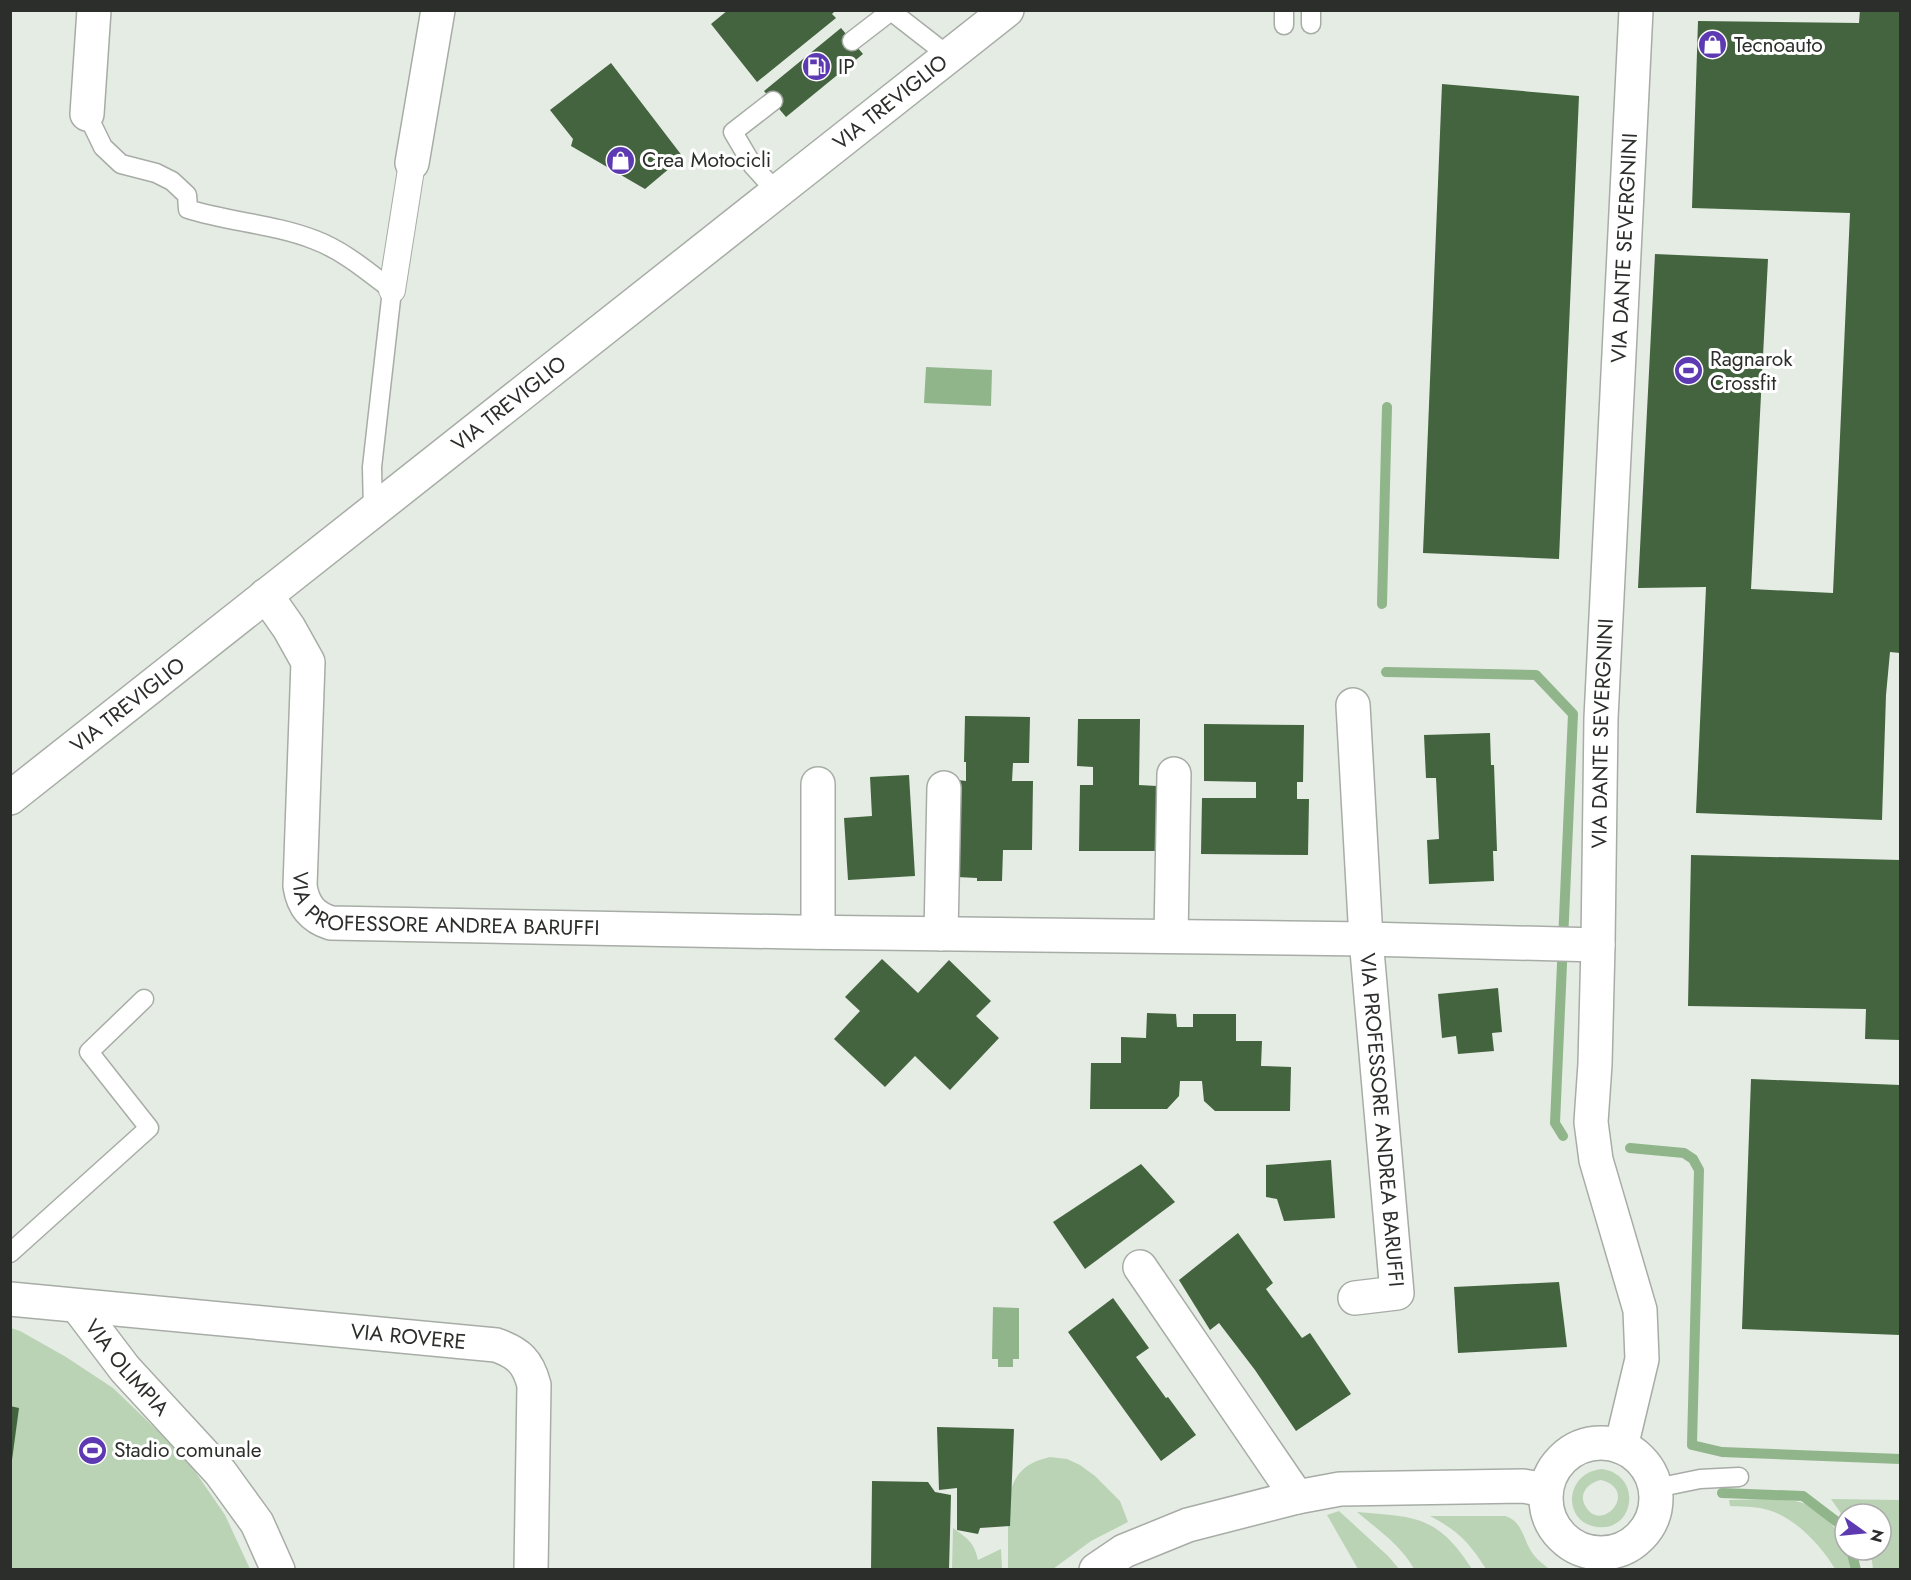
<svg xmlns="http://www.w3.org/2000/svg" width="1911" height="1580" font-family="Jost,sans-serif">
<rect width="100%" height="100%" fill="#e5ece4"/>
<g fill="#bad3b5" fill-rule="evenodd">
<path d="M 11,1328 L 20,1331 L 66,1357 L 113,1388 L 160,1433 L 192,1467 L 225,1515 L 250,1569 L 11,1570 Z"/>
<path d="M 1050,1457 L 1067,1459 L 1080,1465 L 1095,1476 L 1120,1501 L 1128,1522 L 1091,1541 L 1053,1569 L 1008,1569 C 1008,1555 1008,1541 1008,1526 C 1008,1491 1010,1466 1050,1457 Z"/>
<path d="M 1602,1469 C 1643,1475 1635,1532 1597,1527 C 1561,1522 1565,1472 1602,1469 ZM 1601,1480 C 1640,1490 1602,1534 1586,1507 C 1577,1494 1589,1482 1601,1480 Z"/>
<path d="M 1831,1499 L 1900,1500 L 1900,1569 L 1873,1569 L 1871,1554 L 1868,1550 L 1881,1550 L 1881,1514 L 1845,1514 L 1845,1519 Z"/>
<path d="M 1729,1500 C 1751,1500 1774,1498 1795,1501 C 1815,1504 1836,1525 1844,1543 C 1847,1551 1848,1560 1851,1569 L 1835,1569 C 1821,1545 1793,1515 1764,1509 C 1753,1506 1741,1507 1730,1506 Z"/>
<path d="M 1339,1511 L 1388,1556 L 1399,1569 L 1358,1569 L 1327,1515 Z"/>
<path d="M 1357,1512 C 1416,1517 1437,1515 1472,1569 L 1414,1569 C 1401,1545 1377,1529 1357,1512 Z"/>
<path d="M 1430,1516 L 1505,1516 C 1522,1521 1523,1538 1531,1551 C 1535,1558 1543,1564 1549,1569 L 1486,1569 C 1469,1542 1458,1531 1430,1516 Z"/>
<path d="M 953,1528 C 967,1538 974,1542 978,1560 L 1001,1549 L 1002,1569 L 952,1569 Z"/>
</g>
<g fill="#91b58b">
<path d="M 926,367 L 992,370 L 991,406 L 924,403 Z"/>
<path d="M 993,1307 L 1019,1308 L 1019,1359 L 1013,1359 L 1013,1367 L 998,1367 L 998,1359 L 992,1359 Z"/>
</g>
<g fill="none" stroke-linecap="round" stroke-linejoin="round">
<g stroke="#91b58b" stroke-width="10">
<path d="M 1382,604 L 1387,407"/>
<path d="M 1386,672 L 1536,675 L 1573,714 L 1555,1123 L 1563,1136"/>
<path d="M 1630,1148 L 1684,1153 L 1693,1159 L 1699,1170 L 1692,1445 L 1722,1452 L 1900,1459"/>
<path d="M 1722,1493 L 1803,1496 L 1845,1528"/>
<path d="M 1851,1550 L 1856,1570"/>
</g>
</g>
<g fill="#43643e">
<path d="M 728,10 L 836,10 L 832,14 L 836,18 L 757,82 L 711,24 Z"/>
<path d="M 1860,10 L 1900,10 L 1900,653 L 1890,652 L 1886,695 L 1882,820 L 1696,813 L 1706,587 L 1638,588 L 1655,254 L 1768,259 L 1751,589 L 1833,593 L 1850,213 L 1692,208 L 1698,21 L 1859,23 Z"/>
<path d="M 841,28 L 863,54 L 786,117 L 764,91 Z"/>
<path d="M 611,63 L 683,157 L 645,189 L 571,146 L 573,139 L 550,110 Z"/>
<path d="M 1442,84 L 1579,96 L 1559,559 L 1423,553 Z"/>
<path d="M 965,716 L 1030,717 L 1029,763 L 1013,763 L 1012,781 L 1033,781 L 1032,850 L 1003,850 L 1002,881 L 977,881 L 977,878 L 957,877 L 958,780 L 966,781 L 966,762 L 964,762 Z"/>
<path d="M 1078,719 L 1140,719 L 1139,785 L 1157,786 L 1156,851 L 1079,851 L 1080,785 L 1093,785 L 1093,767 L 1077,766 Z"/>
<path d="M 1204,724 L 1304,725 L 1303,782 L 1297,782 L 1297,799 L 1309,799 L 1308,855 L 1201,854 L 1202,798 L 1256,798 L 1256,782 L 1204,781 Z"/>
<path d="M 1490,733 L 1491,765 L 1494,765 L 1497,851 L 1493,851 L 1494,881 L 1429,884 L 1427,840 L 1439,839 L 1436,778 L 1426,778 L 1424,735 Z"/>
<path d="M 909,775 L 915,876 L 848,880 L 844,818 L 872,816 L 870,777 Z"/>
<path d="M 1691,855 L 1900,860 L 1900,1040 L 1865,1039 L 1866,1009 L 1688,1006 Z"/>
<path d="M 882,959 L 918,993 L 949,960 L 991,1001 L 976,1016 L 999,1038 L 950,1090 L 915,1056 L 885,1087 L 834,1039 L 860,1011 L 845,997 Z"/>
<path d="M 1498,988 L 1502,1032 L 1492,1033 L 1494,1051 L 1458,1054 L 1456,1036 L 1442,1038 L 1438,994 Z"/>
<path d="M 1147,1013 L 1176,1014 L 1177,1027 L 1193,1027 L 1193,1014 L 1236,1014 L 1236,1041 L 1262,1041 L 1261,1066 L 1291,1067 L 1290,1111 L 1215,1111 L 1204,1101 L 1202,1081 L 1180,1081 L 1179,1096 L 1167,1109 L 1090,1109 L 1091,1063 L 1121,1063 L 1121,1037 L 1146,1038 Z"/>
<path d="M 1751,1079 L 1900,1085 L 1900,1335 L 1742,1329 Z"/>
<path d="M 1331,1160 L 1335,1218 L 1284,1221 L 1277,1199 L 1266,1197 L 1266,1165 Z"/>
<path d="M 1141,1164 L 1175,1202 L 1085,1269 L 1053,1222 Z"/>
<path d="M 1238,1233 L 1273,1283 L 1266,1289 L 1302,1338 L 1310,1333 L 1351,1394 L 1296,1431 L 1255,1370 L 1219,1323 L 1210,1330 L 1179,1280 Z"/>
<path d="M 1559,1282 L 1567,1347 L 1458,1353 L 1454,1287 Z"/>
<path d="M 1113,1298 L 1149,1348 L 1136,1357 L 1166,1398 L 1168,1397 L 1196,1435 L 1161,1461 L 1068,1332 Z"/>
<path d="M 10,1406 L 19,1408 L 12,1460 L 10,1460 Z"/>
<path d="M 937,1427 L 1014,1429 L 1010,1526 L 980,1528 L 978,1534 L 957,1530 L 957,1488 L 939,1490 Z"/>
<path d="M 872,1481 L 928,1482 L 935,1492 L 951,1495 L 949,1570 L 871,1570 Z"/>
</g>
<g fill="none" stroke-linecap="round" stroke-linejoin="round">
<defs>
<g id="service">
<path d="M 1284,10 L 1284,25"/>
<path d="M 1311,10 L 1311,24"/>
<path d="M 852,41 L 891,11 L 950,57"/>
<path d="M 773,101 L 733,132 L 753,166 L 777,192"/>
<path d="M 87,114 L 103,147 L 121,164 L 156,173 L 172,181 L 187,195 L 188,209 C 229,222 274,224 315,240 C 344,251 367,271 392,290 L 372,467 L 373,511"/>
<path d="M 10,1253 L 149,1128 L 89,1052 L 144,999"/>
<path d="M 1656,1488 L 1700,1479 L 1739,1477"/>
</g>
<path id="pedestrian" d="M 392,290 L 412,163"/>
<g id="minor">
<path d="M 87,114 L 94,10"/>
<path d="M 412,163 L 438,10"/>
<path id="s1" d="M 266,595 L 289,628 L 308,662 L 300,886 C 303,906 312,917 331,923 L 795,932 L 1366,939 L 1598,945"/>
<path id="s2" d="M 1353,705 L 1366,939 L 1397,1293 L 1355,1298"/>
<path d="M 818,932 L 818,784"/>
<path d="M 941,934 L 944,788"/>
<path d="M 1171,936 L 1174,774"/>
<path d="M 1140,1267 L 1297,1497"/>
<path id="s3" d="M 10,1299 L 496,1345 C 519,1353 528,1362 534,1385 L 531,1570"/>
<path id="s4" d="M 78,1307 L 125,1369 L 220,1472 L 257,1523 L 278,1570"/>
<path d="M 1096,1570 L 1124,1551 L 1188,1525 L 1297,1497 L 1340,1489 L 1523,1486 L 1546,1490"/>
</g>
<g id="tertiary">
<circle cx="1601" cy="1498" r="55"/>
<path id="s5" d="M 1621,1447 L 1642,1359 L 1640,1310 L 1596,1160 L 1591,1122 L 1595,1064 L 1598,945 L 1601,718 L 1636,10"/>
</g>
<g id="primary">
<path id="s6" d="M 10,798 L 1007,10"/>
</g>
</defs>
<use href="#service" stroke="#a7ada6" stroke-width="21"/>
<use href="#pedestrian" stroke="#a7ada6" stroke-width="28"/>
<use href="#minor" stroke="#a7ada6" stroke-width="36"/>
<use href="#tertiary" stroke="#a7ada6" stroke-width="36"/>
<use href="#primary" stroke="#a7ada6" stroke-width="36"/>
<use href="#service" stroke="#fff" stroke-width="18"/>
<use href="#pedestrian" stroke="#fff" stroke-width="26"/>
<use href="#minor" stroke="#fff" stroke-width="33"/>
<use href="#tertiary" stroke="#fff" stroke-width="33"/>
<use href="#primary" stroke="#fff" stroke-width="33"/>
</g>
<defs>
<symbol id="shop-disc" viewBox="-11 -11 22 22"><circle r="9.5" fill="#5d3ab2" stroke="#fff"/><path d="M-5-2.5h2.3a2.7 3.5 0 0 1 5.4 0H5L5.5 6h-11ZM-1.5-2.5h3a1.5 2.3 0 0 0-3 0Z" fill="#fff"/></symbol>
<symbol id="fuel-disc" viewBox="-11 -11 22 22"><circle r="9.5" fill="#5d3ab2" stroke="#fff"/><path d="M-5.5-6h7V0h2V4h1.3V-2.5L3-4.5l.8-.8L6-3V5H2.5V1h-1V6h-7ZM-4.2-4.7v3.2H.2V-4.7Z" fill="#fff"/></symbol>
<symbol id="stadium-disc" viewBox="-11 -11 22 22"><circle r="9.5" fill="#5d3ab2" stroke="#fff"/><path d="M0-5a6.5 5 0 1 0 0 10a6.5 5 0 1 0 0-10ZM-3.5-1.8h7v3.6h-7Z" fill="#fff"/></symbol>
</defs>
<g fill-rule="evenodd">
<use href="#shop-disc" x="1696" y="28" width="33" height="33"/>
<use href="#fuel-disc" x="800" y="50" width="33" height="33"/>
<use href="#shop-disc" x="604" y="144" width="33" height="33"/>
<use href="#stadium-disc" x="1672" y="354" width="33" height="33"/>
<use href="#stadium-disc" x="76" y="1434" width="33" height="33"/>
</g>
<g text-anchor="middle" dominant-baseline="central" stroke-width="6" stroke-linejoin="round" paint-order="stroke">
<g font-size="21" fill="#2c2e2b" stroke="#fff" text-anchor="start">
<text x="1734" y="45">Tecnoauto</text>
<text x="838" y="67">IP</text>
<text x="642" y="160">Crea Motocicli</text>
<text x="1710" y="359">Ragnarok<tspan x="1710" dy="24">Crossfit</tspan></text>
<text x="114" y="1450">Stadio comunale</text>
</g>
<g font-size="21" fill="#2c2e2b" stroke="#fff">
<text stroke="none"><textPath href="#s6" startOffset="1122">VIA TREVIGLIO</textPath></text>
<text stroke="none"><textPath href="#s5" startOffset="1209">VIA DANTE SEVERGNINI</textPath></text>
<text stroke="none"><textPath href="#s6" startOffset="636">VIA TREVIGLIO</textPath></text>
<text stroke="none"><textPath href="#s6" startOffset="150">VIA TREVIGLIO</textPath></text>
<text stroke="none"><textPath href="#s5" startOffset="723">VIA DANTE SEVERGNINI</textPath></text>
<text stroke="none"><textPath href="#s1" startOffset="456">VIA PROFESSORE ANDREA BARUFFI</textPath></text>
<text stroke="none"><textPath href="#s2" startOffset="416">VIA PROFESSORE ANDREA BARUFFI</textPath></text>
<text stroke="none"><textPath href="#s3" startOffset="400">VIA ROVERE</textPath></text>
<text stroke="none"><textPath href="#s4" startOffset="78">VIA OLIMPIA</textPath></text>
</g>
</g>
<rect width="1911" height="1580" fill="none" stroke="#2c2e2b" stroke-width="24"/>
<g transform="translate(1863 1532) rotate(105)"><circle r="28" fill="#ffffff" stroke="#ababaa" stroke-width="1.5"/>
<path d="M0-4.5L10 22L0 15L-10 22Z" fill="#5d3ab2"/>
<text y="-9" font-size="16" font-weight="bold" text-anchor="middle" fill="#2c2e2b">N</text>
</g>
</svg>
